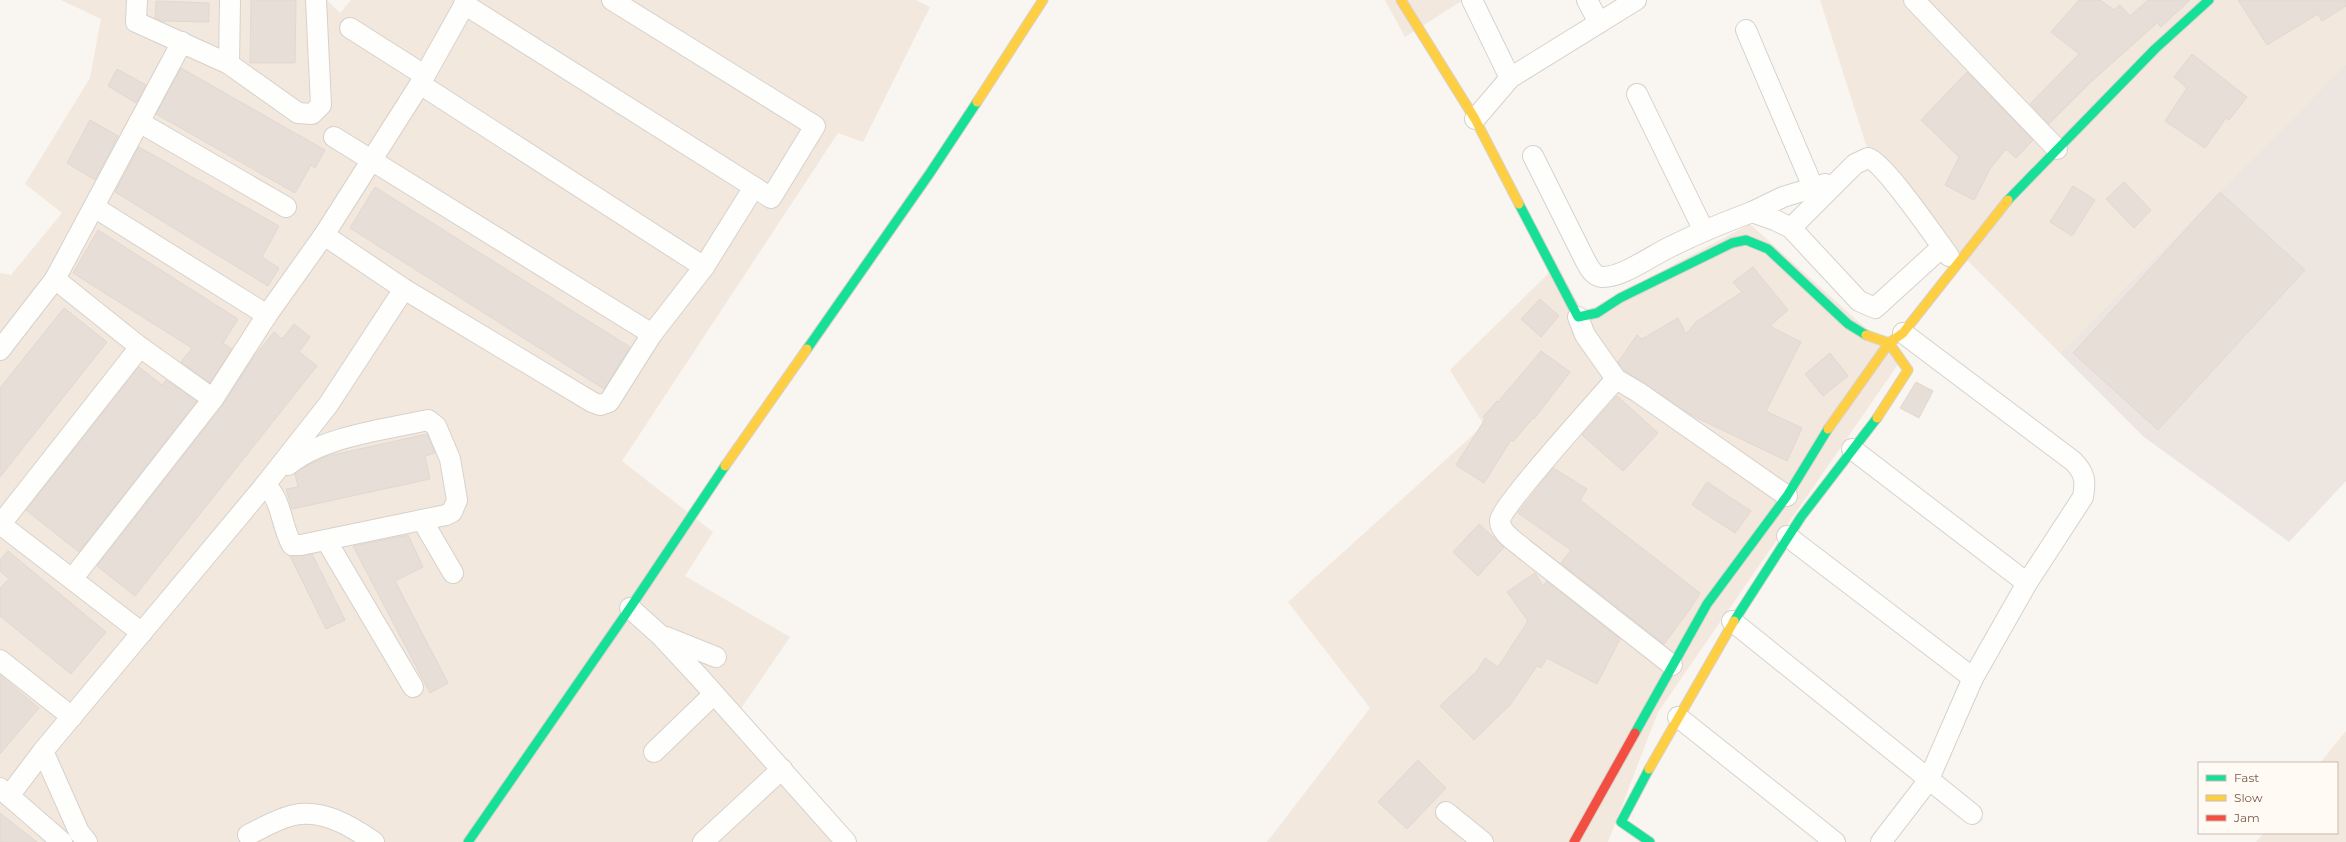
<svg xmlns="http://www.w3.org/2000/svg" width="2346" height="842" font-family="Montserrat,sans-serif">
<rect width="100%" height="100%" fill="#f9f5f0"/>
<g fill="#f2e8de">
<path d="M 61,0 L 327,0 L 340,13 L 351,0 L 916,0 L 930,7 L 863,142 L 838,133 L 622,461 L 713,532 L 685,576 L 790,637 L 738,713 L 857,842 L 0,842 L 0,273 L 11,275 L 62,213 L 25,184 L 90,78 L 101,19 Z"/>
<path d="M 1385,0 L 1463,0 L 1405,37 Z"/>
<path d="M 1820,0 L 2346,0 L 2346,64 L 2060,353 L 1951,244 L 1867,148 Z"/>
<path d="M 1750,224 L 1901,360 L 1658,712 L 1608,842 L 1267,842 L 1370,708 L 1288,602 L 1484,425 L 1450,370 L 1557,265 L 1583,313 Z"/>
<path d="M 2346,731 L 2346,842 L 2256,842 L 2264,833 L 2337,833 L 2337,763 L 2320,763 Z"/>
</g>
<path fill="#ede5e0" d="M 2346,64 L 2346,481 L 2289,542 L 2144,437 L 2060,353 Z"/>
<g fill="#e6ded7" stroke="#e2d8d2">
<path d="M 251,0 L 296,0 L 295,63 L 250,63 Z"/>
<path d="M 2079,0 L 2100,0 L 2114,10 L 2120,5 L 2130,16 L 2148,0 L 2190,0 L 2161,27 L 2157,23 L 2092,81 L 2049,124 L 2030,104 L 2079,54 L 2051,32 Z"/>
<path d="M 2238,0 L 2346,0 L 2346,6 L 2322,21 L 2318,14 L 2267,45 Z"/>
<path d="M 156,1 L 209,3 L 209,22 L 161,21 L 155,18 Z"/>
<path d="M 2192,54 L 2247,97 L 2229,120 L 2226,118 L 2205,148 L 2165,121 L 2187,88 L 2174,77 Z"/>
<path d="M 181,68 L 325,150 L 315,168 L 311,165 L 295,193 L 156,114 Z"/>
<path d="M 117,69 L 146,85 L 136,103 L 108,86 Z"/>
<path d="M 1967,72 L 2033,140 L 2016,158 L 2006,149 L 1990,169 L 1974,200 L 1945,185 L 1959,157 L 1921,120 Z"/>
<path d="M 90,120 L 118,136 L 95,180 L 67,163 Z"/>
<path d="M 139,147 L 279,226 L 262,257 L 279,268 L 268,286 L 115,192 Z"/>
<path d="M 2124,182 L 2151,210 L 2134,228 L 2106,199 Z"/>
<path d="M 2073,186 L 2095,200 L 2072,236 L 2050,222 Z"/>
<path d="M 375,187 L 630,347 L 604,389 L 350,228 Z"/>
<path d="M 2220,192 L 2305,270 L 2158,430 L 2073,353 Z"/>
<path d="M 98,230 L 238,319 L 223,343 L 232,349 L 210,383 L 181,362 L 192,348 L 73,273 Z"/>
<path d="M 1753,267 L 1788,310 L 1770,326 L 1801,342 L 1766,411 L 1802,428 L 1787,461 L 1693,416 L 1624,370 L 1618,362 L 1637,335 L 1642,339 L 1678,318 L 1686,334 L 1696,322 L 1742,292 L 1733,282 Z"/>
<path d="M 1540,299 L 1559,316 L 1541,337 L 1521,319 Z"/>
<path d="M 64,308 L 107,342 L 0,477 L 0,388 Z"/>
<path d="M 294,324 L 310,337 L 299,352 L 317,366 L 135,596 L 97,566 L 222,406 L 253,358 L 274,332 L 282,339 Z"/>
<path d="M 1541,351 L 1570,372 L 1534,419 L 1533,418 L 1513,442 L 1511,440 L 1484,483 L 1456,465 L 1485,419 L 1483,417 L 1497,401 L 1498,402 Z"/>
<path d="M 1830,353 L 1848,376 L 1823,396 L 1805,374 Z"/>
<path d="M 139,367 L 162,385 L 166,380 L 197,401 L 79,552 L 26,510 Z"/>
<path d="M 1916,382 L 1933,391 L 1919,418 L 1900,408 Z"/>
<path d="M 1617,396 L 1658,433 L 1623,471 L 1582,435 Z"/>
<path d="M 427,434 L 435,453 L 425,456 L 430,479 L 292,509 L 286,489 L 298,487 L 295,474 L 308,465 L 328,456 Z"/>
<path d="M 1553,468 L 1587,489 L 1580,500 L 1700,593 L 1688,612 L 1664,644 L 1561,563 L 1571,550 L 1518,513 Z"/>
<path d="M 1707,482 L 1751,511 L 1735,533 L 1692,505 Z"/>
<path d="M 1479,524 L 1504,547 L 1478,576 L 1453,552 Z"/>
<path d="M 408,535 L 423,567 L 395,581 L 448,683 L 430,693 L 353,546 Z"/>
<path d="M 8,551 L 106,632 L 71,674 L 0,616 L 0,588 L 9,579 L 0,571 L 0,560 Z"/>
<path d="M 312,554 L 345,620 L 326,629 L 290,556 Z"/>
<path d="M 1535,573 L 1543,586 L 1547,581 L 1620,639 L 1597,684 L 1547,658 L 1541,668 L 1537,666 L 1510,705 L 1474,740 L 1440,706 L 1476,672 L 1485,658 L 1498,667 L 1528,621 L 1507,592 Z"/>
<path d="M 0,675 L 39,708 L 0,754 Z"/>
<path d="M 1418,760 L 1446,788 L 1407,829 L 1378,802 Z"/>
<path d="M 0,813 L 37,842 L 0,842 Z"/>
</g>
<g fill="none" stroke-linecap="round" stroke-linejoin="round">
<defs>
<g id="street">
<path d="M 137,0 L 136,22 L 229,64 L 230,0"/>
<path d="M 612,0 L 815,126 L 771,198 L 754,187 L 704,267 L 652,334"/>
<path d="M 1472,0 L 1510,78"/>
<path d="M 1587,0 L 1599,23"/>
<path d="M 1914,0 L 2057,149"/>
<path d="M 464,4 L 754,187"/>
<path d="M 350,28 L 424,75"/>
<path d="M 1746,30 L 1813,187"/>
<path d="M 229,64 L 298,113 L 312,114 L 321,105 L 316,0"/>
<path d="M 420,84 L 704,267"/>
<path d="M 1637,94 L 1704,231"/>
<path d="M 1475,119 L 1510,78 L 1636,0"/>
<path d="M 139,122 L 286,207"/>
<path d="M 1533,156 L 1584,258 C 1588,265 1592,276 1602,277 C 1622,278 1654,254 1672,246 C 1698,233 1725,222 1752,212 L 1775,220 L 1791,228 L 1859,301 L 1875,308 L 1942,247"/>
<path d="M 94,207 L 267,315"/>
<path d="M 1752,212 L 1783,197 L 1825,184"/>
<path d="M 1791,228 L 1855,164 L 1868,158 C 1884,162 1936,239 1949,256"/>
<path d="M 324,235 L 404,289 L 592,402 L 600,405 L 609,402 L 652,334 L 334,137"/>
<path d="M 55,279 L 140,347 L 213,399"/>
<path d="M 1578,317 L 1585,335 L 1616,379 L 1638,392 L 1787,496"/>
<path d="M 0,350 L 55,279 L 182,42"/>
<path d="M 1616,379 C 1600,397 1501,507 1500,520 C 1499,532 1516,542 1524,549 L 1672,665"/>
<path d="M 1852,449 L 2027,583"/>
<path d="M 265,485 C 282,499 281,526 292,545 L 301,545 L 446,515 L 452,512 L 457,500 L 450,459 L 436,426 L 428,420 C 383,430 324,436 288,465"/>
<path d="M 422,520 L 453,573"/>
<path d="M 0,524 L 142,633"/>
<path d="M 0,525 L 140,347"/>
<path d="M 1787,536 L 1973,678"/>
<path d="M 326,540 L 413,687"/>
<path d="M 73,578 L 213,399 L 267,315 L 324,235 L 420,84 L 467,0"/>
<path d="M 630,608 L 660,635 L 700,678 L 846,842"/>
<path d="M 1732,621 L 1972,814"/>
<path d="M 666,637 L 716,657"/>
<path d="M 0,660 L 72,717"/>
<path d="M 1678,717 L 1835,842"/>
<path d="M 43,751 L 79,832 L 87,842"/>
<path d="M 654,752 L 714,694"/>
<path d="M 0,788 L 62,842"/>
<path d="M 9,796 L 43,751 L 265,485 L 328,405 L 404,289"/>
<path d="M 1446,812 L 1483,842"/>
<path d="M 248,835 C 262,828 279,818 294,815 C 323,809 351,826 374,842"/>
<path d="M 703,842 L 782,769"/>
<path d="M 1881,842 L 1928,781 L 1973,678 L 2027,583 L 2083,497 C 2086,481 2085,473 2073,461 L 1903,333"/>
</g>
<g id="fast">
<path d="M 2008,200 L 2155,49 L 2209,0"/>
<path d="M 1519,204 L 1578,317 L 1597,313 L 1620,298 L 1732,243 L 1746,240 L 1768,249 L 1848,324 L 1866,335"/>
<path d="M 807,349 L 930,173 L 977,102"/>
<path d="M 1734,621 L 1801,517 L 1877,418"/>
<path d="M 1635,733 L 1707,604 L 1787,496 L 1828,429"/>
<path d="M 1649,769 L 1621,822 L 1650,842"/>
<path d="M 468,842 L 630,608 L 725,466"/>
</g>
<g id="slow">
<path d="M 1401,0 L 1475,119 L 1519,204"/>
<path d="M 977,102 L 1043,0"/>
<path d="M 1866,335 L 1889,343 L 1903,333 L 2008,200"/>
<path d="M 1828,429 L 1889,343 L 1908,370 L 1877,418"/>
<path d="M 725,466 L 807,349"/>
<path d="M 1649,769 L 1734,621"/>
</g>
<path id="jam" d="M 1574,842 L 1635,733"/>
</defs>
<use href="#street" stroke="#d7d1cb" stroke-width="22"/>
<use href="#fast" stroke="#d9d2cb" stroke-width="11"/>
<use href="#slow" stroke="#d9d2cb" stroke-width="11"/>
<use href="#jam" stroke="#d9d2cb" stroke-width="11"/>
<use href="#street" stroke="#fefefd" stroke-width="20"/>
<use href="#fast" stroke="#16e098" stroke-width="9"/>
<use href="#slow" stroke="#ffcf43" stroke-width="9"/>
<use href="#jam" stroke="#f24e42" stroke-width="9"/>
</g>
<rect x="2198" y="762" width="140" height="72" fill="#fffaf3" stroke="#cabbb1"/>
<rect x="2206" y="775" width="20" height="6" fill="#16e098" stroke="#cabbb1"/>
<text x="2234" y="782" font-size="12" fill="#7a5c4d">Fast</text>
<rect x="2206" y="795" width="20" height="6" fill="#ffcf43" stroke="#cabbb1"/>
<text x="2234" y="802" font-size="12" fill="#7a5c4d">Slow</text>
<rect x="2206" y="815" width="20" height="6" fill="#f24e42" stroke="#cabbb1"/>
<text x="2234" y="822" font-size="12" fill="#7a5c4d">Jam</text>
</svg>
